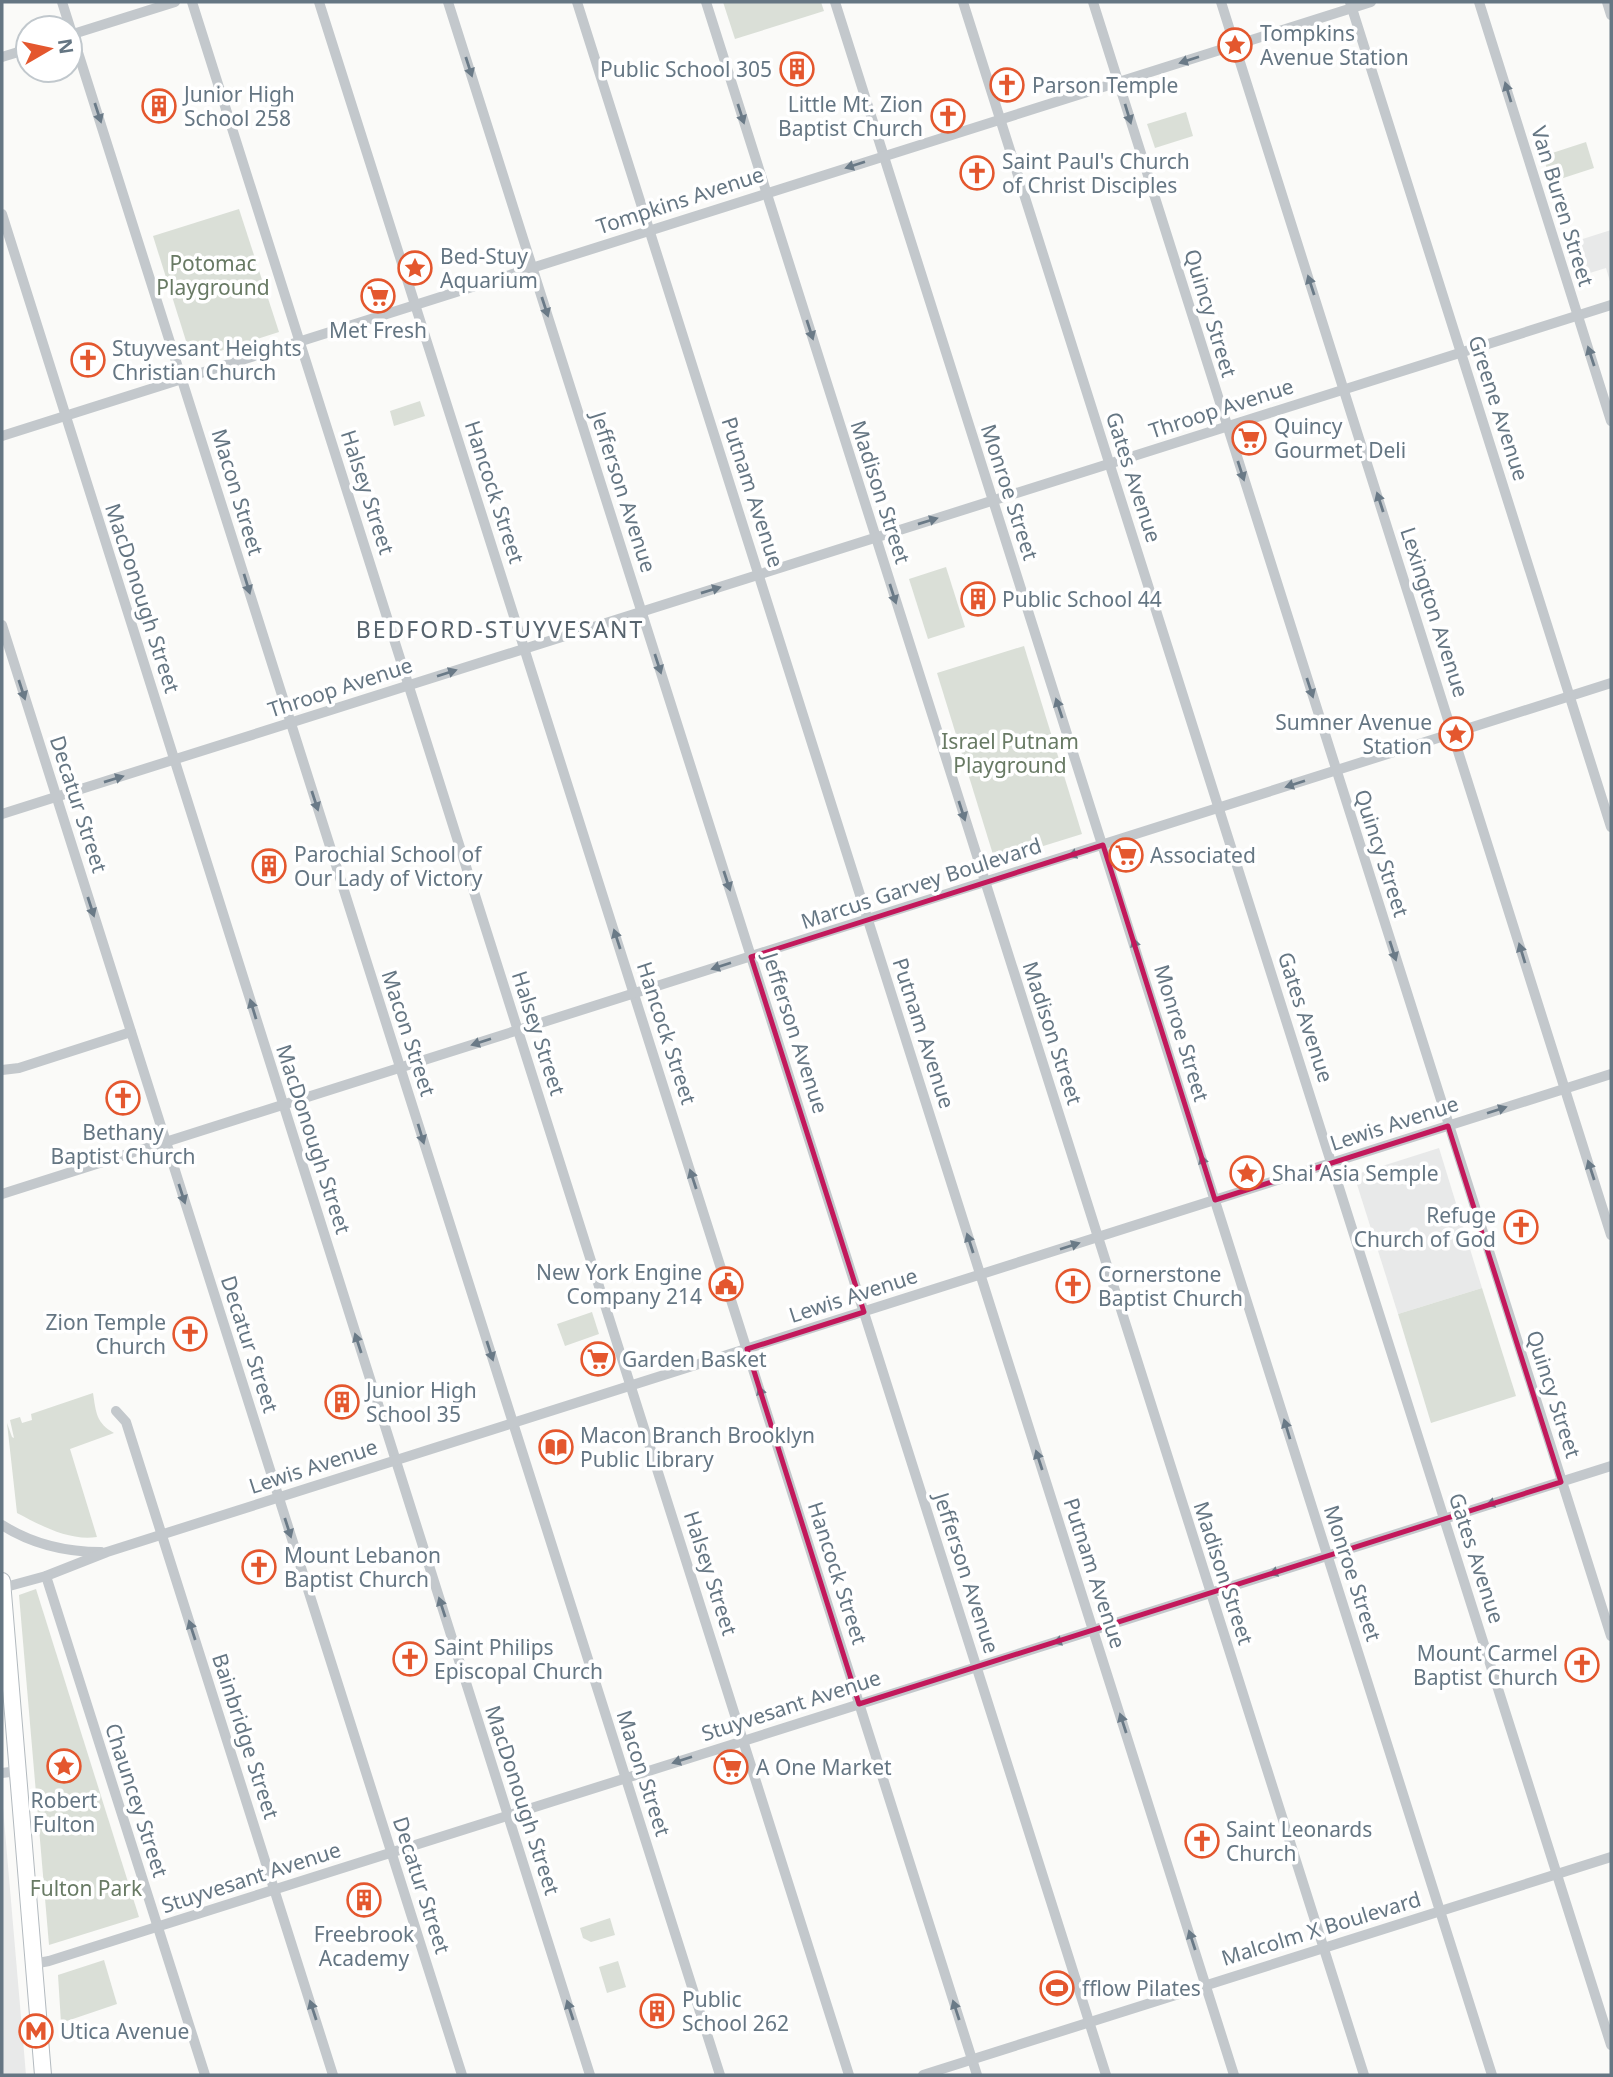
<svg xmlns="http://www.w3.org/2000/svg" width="1613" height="2077" font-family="'Noto Sans',sans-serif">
<rect width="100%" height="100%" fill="#fafaf8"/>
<g fill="#e8e9e9">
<path d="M 1611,230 L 1611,285 L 1606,268 L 1580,276 L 1570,243 Z"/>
<path d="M 1439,1148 L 1482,1288 L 1398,1314 L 1354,1175 Z"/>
<path d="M 2,1802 L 3,1808 L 26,2075 L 2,2075 Z"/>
</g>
<g fill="#dadfd7">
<path d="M 723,2 L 821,2 L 824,11 L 735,39 Z"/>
<path d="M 1186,112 L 1193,136 L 1155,148 L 1147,124 Z"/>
<path d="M 1586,142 L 1594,168 L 1551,182 L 1543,156 Z"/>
<path d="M 239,209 L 279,332 L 192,360 L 153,236 Z"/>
<path d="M 420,401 L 425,416 L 394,426 L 390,411 Z"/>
<path d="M 946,567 L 965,627 L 928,639 L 909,579 Z"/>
<path d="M 1024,646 L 1082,834 L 995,861 L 937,673 Z"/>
<path d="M 1482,1288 L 1516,1396 L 1431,1423 L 1398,1314 Z"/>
<path d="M 592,1312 L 599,1334 L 565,1346 L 557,1324 Z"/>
<path d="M 93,1393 C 96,1412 96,1423 114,1433 L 70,1449 L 97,1537 C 69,1541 42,1526 17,1513 L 7,1423 L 12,1437 L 14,1438 L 10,1420 L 20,1417 L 22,1423 L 32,1420 L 31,1414 Z"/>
<path d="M 36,1589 L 139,1917 L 49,1945 L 19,1595 Z"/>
<path d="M 610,1918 L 615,1935 L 591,1942 L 583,1938 L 580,1928 Z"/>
<path d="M 104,1960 L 117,2004 L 61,2023 L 58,1975 Z"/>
<path d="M 618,1961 L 626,1987 L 607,1993 L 599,1967 Z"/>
</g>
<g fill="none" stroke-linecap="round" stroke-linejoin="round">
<defs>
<path id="secondary" d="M 2,1581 L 43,2075"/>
</defs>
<use href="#secondary" stroke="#b3babf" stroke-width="18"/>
<g stroke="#c3c8cc" stroke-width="10">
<path d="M 62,2 L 720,2075"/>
<path d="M 192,2 L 849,2075"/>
<path d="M 319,2 L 977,2075"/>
<path d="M 448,2 L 1106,2075"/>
<path d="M 577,2 L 1234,2075"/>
<path d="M 706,2 L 1364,2075"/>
<path d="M 835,2 L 1492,2075"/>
<path d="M 963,2 L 1611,2045"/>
<path d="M 1093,2 L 1611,1636"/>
<path d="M 1221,2 L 1611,1235"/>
<path d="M 1350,2 L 1611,827"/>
<path d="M 1479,2 L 1611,421"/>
<path d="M 1607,2 L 1611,15"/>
<path d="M 70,35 L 175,2"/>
<path d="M 2,57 L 28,49"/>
<path d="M 2,214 L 590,2075"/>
<path d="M 2,436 L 1371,2"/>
<path d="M 2,625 L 462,2075"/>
<path d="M 2,814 L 1611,305"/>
<path d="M 2,1070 L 19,1068 L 131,1032"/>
<path d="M 2,1194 L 1611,683"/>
<path d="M 116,1411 L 126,1422 L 333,2075"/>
<path d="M 2,1525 C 32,1544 65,1552 101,1552"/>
<path d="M 46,1576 L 205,2075"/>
<path d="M 2,1588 L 46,1576 L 107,1552 L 1611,1074"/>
<path d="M 2,1773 L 18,1771"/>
<path d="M 33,1964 L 49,1961 L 1611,1466"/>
<path d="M 923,2075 L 1611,1857"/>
</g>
<use href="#secondary" stroke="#fff" stroke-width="16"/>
</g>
<defs><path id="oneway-solid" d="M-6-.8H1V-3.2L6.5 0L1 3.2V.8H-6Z" transform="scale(1.75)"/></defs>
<g fill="#6a7a87">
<use href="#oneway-solid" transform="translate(1189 60) rotate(162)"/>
<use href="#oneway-solid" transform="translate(469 67) rotate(72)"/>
<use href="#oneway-solid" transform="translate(1508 92) rotate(-107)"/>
<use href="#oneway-solid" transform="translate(98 113) rotate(72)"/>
<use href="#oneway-solid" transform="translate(741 114) rotate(72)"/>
<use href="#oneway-solid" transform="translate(1128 114) rotate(73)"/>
<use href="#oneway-solid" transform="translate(855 165) rotate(162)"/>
<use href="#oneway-solid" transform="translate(1311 285) rotate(-108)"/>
<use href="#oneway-solid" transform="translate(545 307) rotate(72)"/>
<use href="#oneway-solid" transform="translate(810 330) rotate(72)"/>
<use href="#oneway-solid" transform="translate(1591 356) rotate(-108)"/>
<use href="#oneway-solid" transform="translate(1241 471) rotate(72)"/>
<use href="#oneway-solid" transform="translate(1380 502) rotate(-108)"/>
<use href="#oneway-solid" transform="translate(928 521) rotate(-17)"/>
<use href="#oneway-solid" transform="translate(247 584) rotate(73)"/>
<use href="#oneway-solid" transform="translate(711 590) rotate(-17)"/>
<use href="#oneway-solid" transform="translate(893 594) rotate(72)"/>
<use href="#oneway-solid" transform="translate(658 664) rotate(72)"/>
<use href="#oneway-solid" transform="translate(447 673) rotate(-18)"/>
<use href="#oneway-solid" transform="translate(1310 688) rotate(72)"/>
<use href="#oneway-solid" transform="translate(22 690) rotate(72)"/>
<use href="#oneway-solid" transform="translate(1059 708) rotate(-108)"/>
<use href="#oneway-solid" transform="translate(114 779) rotate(-17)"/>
<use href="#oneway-solid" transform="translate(1295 784) rotate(162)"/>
<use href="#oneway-solid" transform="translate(315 801) rotate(72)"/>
<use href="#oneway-solid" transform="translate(962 811) rotate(72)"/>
<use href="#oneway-solid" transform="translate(1078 853) rotate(162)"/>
<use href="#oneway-solid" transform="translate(727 881) rotate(72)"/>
<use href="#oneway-solid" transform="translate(91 907) rotate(72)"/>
<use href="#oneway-solid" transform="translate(617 939) rotate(-108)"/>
<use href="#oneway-solid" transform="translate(1136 948) rotate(-107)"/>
<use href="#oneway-solid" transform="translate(1393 951) rotate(72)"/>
<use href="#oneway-solid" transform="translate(1522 953) rotate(-107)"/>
<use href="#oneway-solid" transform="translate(721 966) rotate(162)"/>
<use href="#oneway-solid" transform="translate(253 1009) rotate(-107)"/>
<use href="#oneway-solid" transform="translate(481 1042) rotate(162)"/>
<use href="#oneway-solid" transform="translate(1497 1110) rotate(-18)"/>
<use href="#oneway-solid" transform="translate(421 1134) rotate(73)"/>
<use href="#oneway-solid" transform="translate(1204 1165) rotate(-107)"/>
<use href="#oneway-solid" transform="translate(1591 1170) rotate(-108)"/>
<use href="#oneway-solid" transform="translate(693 1179) rotate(-108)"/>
<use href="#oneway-solid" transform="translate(182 1194) rotate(72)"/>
<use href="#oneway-solid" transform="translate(970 1243) rotate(-108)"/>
<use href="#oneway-solid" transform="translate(1070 1246) rotate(-18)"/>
<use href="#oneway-solid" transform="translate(358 1343) rotate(-108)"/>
<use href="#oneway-solid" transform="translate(490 1351) rotate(72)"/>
<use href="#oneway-solid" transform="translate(762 1396) rotate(-108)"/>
<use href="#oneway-solid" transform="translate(1287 1429) rotate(-107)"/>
<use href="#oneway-solid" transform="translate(1039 1460) rotate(-108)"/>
<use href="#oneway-solid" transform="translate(1496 1502) rotate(162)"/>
<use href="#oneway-solid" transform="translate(288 1528) rotate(72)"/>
<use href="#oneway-solid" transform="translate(1279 1571) rotate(162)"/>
<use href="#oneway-solid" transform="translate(442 1607) rotate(-108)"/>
<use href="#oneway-solid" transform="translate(192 1630) rotate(-108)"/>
<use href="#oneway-solid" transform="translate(1063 1640) rotate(163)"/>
<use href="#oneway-solid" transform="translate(1123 1723) rotate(-108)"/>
<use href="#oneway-solid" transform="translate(682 1760) rotate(162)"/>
<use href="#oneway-solid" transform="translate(1192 1940) rotate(-108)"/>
<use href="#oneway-solid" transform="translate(313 2010) rotate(-108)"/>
<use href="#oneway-solid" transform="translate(570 2010) rotate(-108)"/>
<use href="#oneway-solid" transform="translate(956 2010) rotate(-108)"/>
</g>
<path fill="none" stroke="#c2185b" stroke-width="5" stroke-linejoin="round" d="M 1103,845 L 1215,1200 L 1448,1126 L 1561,1482 L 859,1704 L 747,1349 L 864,1312 L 751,957 Z"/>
<defs>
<symbol id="sight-ring" viewBox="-11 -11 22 22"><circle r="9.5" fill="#fff" stroke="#e4572e" stroke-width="1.5"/><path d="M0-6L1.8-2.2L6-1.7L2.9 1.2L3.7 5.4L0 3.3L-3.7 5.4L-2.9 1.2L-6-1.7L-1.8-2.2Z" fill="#e4572e"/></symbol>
<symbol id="building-ring" viewBox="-11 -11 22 22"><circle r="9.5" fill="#fff" stroke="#e4572e" stroke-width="1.5"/><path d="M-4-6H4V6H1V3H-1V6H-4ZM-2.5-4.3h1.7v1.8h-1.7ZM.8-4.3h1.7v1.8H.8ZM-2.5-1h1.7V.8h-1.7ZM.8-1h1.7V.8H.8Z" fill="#e4572e"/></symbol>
<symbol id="church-ring" viewBox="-11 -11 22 22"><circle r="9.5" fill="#fff" stroke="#e4572e" stroke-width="1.5"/><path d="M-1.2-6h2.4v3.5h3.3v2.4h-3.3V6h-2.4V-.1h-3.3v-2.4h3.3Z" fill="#e4572e"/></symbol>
<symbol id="supermarket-ring" viewBox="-11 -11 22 22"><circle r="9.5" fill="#fff" stroke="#e4572e" stroke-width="1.5"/><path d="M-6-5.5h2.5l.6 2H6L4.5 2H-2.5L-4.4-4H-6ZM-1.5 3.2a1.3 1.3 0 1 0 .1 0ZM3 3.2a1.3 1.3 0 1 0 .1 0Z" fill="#e4572e"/></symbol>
<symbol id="civic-ring" viewBox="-11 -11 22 22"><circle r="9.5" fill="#fff" stroke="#e4572e" stroke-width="1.5"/><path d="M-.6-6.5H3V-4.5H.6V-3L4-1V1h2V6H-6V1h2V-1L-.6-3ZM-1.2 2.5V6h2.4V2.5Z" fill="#e4572e"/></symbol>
<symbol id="library-ring" viewBox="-11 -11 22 22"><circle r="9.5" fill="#fff" stroke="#e4572e" stroke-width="1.5"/><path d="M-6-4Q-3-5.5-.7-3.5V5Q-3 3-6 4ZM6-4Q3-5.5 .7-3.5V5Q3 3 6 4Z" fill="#e4572e"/></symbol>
<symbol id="stadium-ring" viewBox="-11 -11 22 22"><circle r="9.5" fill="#fff" stroke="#e4572e" stroke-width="1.5"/><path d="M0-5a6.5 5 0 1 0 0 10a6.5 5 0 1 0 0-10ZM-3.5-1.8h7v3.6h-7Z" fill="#e4572e"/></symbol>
<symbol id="metro-ring" viewBox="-11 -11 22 22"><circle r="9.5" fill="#fff" stroke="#e4572e" stroke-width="1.5"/><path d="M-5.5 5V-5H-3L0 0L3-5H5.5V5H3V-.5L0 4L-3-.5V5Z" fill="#e4572e"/></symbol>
</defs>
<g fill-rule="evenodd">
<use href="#sight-ring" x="1216" y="26" width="38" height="38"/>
<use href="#building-ring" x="778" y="50" width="38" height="38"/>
<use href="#church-ring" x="988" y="66" width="38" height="38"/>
<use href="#building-ring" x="140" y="87" width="38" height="38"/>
<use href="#church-ring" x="929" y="97" width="38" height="38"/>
<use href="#church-ring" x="958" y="154" width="38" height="38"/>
<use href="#sight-ring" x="396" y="249" width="38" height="38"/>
<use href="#supermarket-ring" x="359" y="277" width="38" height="38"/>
<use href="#church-ring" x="69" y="341" width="38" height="38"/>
<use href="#supermarket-ring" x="1230" y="419" width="38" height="38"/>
<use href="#building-ring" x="959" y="580" width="38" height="38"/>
<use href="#sight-ring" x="1437" y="715" width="38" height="38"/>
<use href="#supermarket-ring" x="1107" y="836" width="38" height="38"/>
<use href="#building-ring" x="250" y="847" width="38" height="38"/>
<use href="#church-ring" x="104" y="1079" width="38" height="38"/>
<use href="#sight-ring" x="1228" y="1154" width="38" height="38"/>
<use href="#church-ring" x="1502" y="1208" width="38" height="38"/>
<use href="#civic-ring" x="707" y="1265" width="38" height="38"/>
<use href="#church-ring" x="1054" y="1267" width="38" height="38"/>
<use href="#church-ring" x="171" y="1315" width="38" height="38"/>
<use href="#supermarket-ring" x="579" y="1340" width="38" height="38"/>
<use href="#building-ring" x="323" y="1383" width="38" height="38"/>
<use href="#library-ring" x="537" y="1428" width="38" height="38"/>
<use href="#church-ring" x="240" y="1548" width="38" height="38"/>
<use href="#church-ring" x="391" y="1640" width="38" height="38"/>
<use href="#church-ring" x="1563" y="1646" width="38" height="38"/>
<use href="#sight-ring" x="45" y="1747" width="38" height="38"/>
<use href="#supermarket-ring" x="712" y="1748" width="38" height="38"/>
<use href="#church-ring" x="1183" y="1822" width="38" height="38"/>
<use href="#building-ring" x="345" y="1881" width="38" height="38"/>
<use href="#stadium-ring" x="1038" y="1969" width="38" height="38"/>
<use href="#building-ring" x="638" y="1992" width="38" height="38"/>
<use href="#metro-ring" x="17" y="2012" width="38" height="38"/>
</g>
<g text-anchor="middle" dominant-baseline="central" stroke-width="7" stroke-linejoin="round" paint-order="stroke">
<g font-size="21" fill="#657683" stroke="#fff" text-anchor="start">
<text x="1260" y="33">Tompkins<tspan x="1260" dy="24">Avenue Station</tspan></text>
<text x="772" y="69" text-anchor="end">Public School 305</text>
<text x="1032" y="85">Parson Temple</text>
<text x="184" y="94">Junior High<tspan x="184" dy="24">School 258</tspan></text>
<text x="923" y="104" text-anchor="end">Little Mt. Zion<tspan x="923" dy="24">Baptist Church</tspan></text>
<text x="1002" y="161">Saint Paul's Church<tspan x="1002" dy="24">of Christ Disciples</tspan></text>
<text x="440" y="256">Bed-Stuy<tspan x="440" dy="24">Aquarium</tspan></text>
<text x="378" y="330" text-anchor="middle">Met Fresh</text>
<text x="112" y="348">Stuyvesant Heights<tspan x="112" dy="24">Christian Church</tspan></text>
<text x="1274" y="426">Quincy<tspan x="1274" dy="24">Gourmet Deli</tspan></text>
<text x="1002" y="599">Public School 44</text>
<text x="1432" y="722" text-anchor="end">Sumner Avenue<tspan x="1432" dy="24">Station</tspan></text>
<text x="294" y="854">Parochial School of<tspan x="294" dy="24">Our Lady of Victory</tspan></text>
<text x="1150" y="855">Associated</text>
<text x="123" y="1132" text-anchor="middle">Bethany<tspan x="123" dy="24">Baptist Church</tspan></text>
<text x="1272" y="1173">Shai Asia Semple</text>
<text x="1496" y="1215" text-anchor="end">Refuge<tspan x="1496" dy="24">Church of God</tspan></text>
<text x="702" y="1272" text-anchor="end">New York Engine<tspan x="702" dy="24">Company 214</tspan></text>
<text x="1098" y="1274">Cornerstone<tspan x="1098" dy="24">Baptist Church</tspan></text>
<text x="166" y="1322" text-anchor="end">Zion Temple<tspan x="166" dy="24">Church</tspan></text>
<text x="622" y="1359">Garden Basket</text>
<text x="366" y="1390">Junior High<tspan x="366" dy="24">School 35</tspan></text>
<text x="580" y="1435">Macon Branch Brooklyn<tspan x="580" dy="24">Public Library</tspan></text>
<text x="284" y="1555">Mount Lebanon<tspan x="284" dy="24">Baptist Church</tspan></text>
<text x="434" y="1647">Saint Philips<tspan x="434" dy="24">Episcopal Church</tspan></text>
<text x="1558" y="1653" text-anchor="end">Mount Carmel<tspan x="1558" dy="24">Baptist Church</tspan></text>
<text x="756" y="1767">A One Market</text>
<text x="64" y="1800" text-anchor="middle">Robert<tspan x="64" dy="24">Fulton</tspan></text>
<text x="1226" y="1829">Saint Leonards<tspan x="1226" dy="24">Church</tspan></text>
<text x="364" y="1934" text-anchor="middle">Freebrook<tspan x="364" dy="24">Academy</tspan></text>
<text x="1082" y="1988">fflow Pilates</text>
<text x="682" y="1999">Public<tspan x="682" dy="24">School 262</tspan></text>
<text x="60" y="2031">Utica Avenue</text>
</g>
<g font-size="21" fill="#657683" stroke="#fff">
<text transform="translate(680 200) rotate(-18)">Tompkins Avenue</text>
<text transform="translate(1563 206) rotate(73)">Van Buren Street</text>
<text transform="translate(1211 313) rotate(73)">Quincy Street</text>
<text transform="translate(1221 408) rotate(-18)">Throop Avenue</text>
<text transform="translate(1499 408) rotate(72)">Greene Avenue</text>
<text transform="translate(1134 477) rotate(72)">Gates Avenue</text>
<text transform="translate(238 492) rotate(73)">Macon Street</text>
<text transform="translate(368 492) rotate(72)">Halsey Street</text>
<text transform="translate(495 492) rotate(72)">Hancock Street</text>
<text transform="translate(624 492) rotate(72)">Jefferson Avenue</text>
<text transform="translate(753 492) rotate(72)">Putnam Avenue</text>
<text transform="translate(881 492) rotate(72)">Madison Street</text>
<text transform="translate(1010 492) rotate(72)">Monroe Street</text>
<text transform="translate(143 598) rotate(72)">MacDonough Street</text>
<text transform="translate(1435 612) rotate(72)">Lexington Avenue</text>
<text transform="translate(340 687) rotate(-18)">Throop Avenue</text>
<text transform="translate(79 804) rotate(72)">Decatur Street</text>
<text transform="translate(1382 853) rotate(72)">Quincy Street</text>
<text transform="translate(921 883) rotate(-18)">Marcus Garvey Boulevard</text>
<text transform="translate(1306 1017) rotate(72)">Gates Avenue</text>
<text transform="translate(409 1033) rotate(72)">Macon Street</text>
<text transform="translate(539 1033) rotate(72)">Halsey Street</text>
<text transform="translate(667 1033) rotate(72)">Hancock Street</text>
<text transform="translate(796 1033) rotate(72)">Jefferson Avenue</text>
<text transform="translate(924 1033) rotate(72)">Putnam Avenue</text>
<text transform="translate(1053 1033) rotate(72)">Madison Street</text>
<text transform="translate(1182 1033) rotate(73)">Monroe Street</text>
<text transform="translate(1394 1123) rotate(-18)">Lewis Avenue</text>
<text transform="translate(314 1139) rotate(72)">MacDonough Street</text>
<text transform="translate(853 1295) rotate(-18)">Lewis Avenue</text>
<text transform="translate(250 1344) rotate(72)">Decatur Street</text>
<text transform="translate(1554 1394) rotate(72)">Quincy Street</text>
<text transform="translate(313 1466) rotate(-18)">Lewis Avenue</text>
<text transform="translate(1477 1558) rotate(72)">Gates Avenue</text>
<text transform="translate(711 1573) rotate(72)">Halsey Street</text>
<text transform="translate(838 1573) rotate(72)">Hancock Street</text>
<text transform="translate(967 1573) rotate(72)">Jefferson Avenue</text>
<text transform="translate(1095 1573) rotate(72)">Putnam Avenue</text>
<text transform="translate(1224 1573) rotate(72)">Madison Street</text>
<text transform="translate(1353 1573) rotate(72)">Monroe Street</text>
<text transform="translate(791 1705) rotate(-18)">Stuyvesant Avenue</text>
<text transform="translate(246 1736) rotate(72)">Bainbridge Street</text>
<text transform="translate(644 1773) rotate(72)">Macon Street</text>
<text transform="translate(137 1800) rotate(72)">Chauncey Street</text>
<text transform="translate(523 1800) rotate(72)">MacDonough Street</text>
<text transform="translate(251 1877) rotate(-18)">Stuyvesant Avenue</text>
<text transform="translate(422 1885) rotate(72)">Decatur Street</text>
<text transform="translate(1321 1928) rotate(-17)">Malcolm X Boulevard</text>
</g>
<g font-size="21" fill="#687a64" stroke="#fff">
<text x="213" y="263">Potomac<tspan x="213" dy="24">Playground</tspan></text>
<text x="1010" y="741">Israel Putnam<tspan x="1010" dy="24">Playground</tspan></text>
<text x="86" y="1888">Fulton Park</text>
</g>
<g font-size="23" letter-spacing="2" fill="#57646e" stroke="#fff">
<text x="500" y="629">BEDFORD-STUYVESANT</text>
</g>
</g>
<rect width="1613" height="2077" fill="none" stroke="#657683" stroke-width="7"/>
<g transform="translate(49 49) rotate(81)"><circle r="33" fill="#ffffff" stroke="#c1c8cd" stroke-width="2"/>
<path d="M0-5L12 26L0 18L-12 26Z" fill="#e4572e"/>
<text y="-10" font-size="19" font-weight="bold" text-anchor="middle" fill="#657683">N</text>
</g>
</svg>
